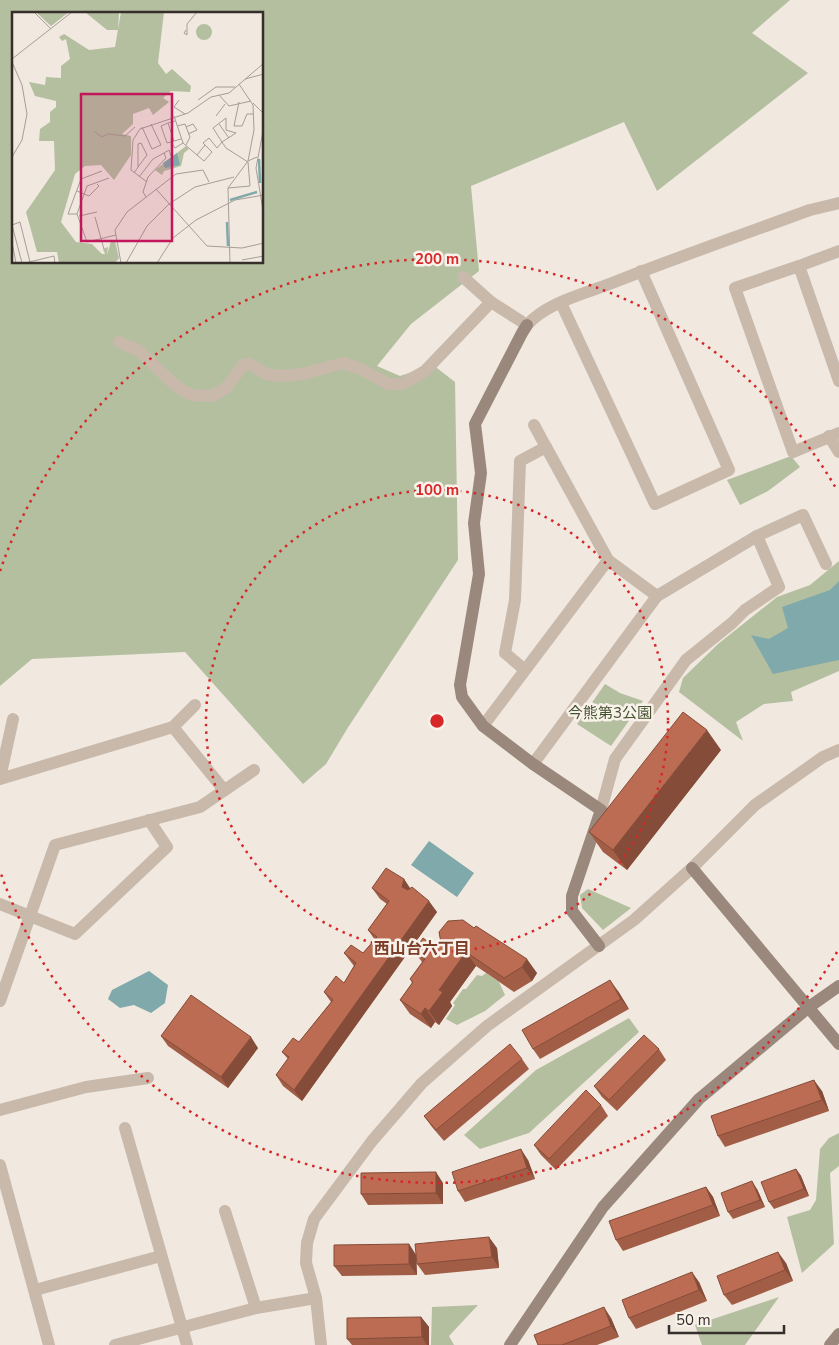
<svg xmlns="http://www.w3.org/2000/svg" width="839" height="1345" font-family="'Nunito Sans','Noto Sans JP',sans-serif">
<rect width="100%" height="100%" fill="#f1e8df"/>
<g fill="#b4bfa0" fill-rule="evenodd">
<path d="M 0,0 L 790,0 L 752,33 L 808,73 L 657,191 L 624,122 L 471,186 L 479,271 L 411,324 L 377,366 L 400,376 L 433,365 L 455,382 L 458,560 L 347,729 L 326,764 L 303,784 L 185,652 L 32,659 L 0,686 ZM 14,14 L 262,14 L 262,262 L 14,262 Z"/>
<path d="M 791,456 L 800,467 L 768,491 L 740,505 L 727,480 Z"/>
<path d="M 839,561 L 839,671 L 791,692 L 793,701 L 764,704 L 736,722 L 743,741 L 679,692 L 683,678 L 718,644 L 777,597 L 810,585 Z"/>
<path d="M 605,684 L 620,693 L 643,701 L 611,746 L 577,724 Z"/>
<path d="M 588,889 L 631,908 L 603,930 L 582,908 L 580,895 Z"/>
<path d="M 486,973 L 499,982 L 505,995 L 485,1011 L 457,1025 L 446,1019 L 455,1005 L 453,1003 L 463,989 L 466,989 L 477,975 L 482,976 Z"/>
<path d="M 629,1018 L 639,1032 L 529,1133 L 480,1149 L 464,1135 L 536,1070 Z"/>
<path d="M 839,1133 L 839,1166 L 830,1173 L 834,1244 L 802,1273 L 787,1217 L 810,1210 L 816,1200 L 820,1149 L 829,1138 Z"/>
<path d="M 779,1297 L 745,1345 L 702,1345 L 695,1325 Z"/>
<path d="M 478,1305 L 449,1336 L 454,1345 L 431,1345 L 432,1307 Z"/>
</g>
<g fill="#80a9ab">
<path d="M 839,581 L 839,660 L 773,674 L 751,635 L 769,639 L 788,628 L 782,607 L 830,590 Z"/>
<path d="M 429,841 L 474,873 L 457,897 L 411,865 Z"/>
<path d="M 149,971 L 168,985 L 165,1003 L 151,1013 L 134,1005 L 120,1008 L 108,999 L 112,990 Z"/>
</g>
<g fill="none" stroke-linecap="round" stroke-linejoin="round">
<g stroke="#c8b9ab" stroke-width="12">
<path d="M 839,251 L 799,266 L 839,381"/>
<path d="M 799,266 L 735,288 L 793,452 L 839,433"/>
<path d="M 463,277 L 491,302 L 527,325 C 548,302 584,294 612,283 C 678,257 744,234 810,210 L 839,203"/>
<path d="M 561,303 L 655,504 L 729,470 L 641,271"/>
<path d="M 119,342 L 138,350 L 176,386 L 191,395 L 212,396 L 227,387 L 243,365 L 250,364 L 266,374 L 279,376 L 303,374 L 343,363 L 361,369 L 388,384 L 402,384 L 425,371 L 491,302"/>
<path d="M 534,425 L 546,447"/>
<path d="M 829,436 L 839,452"/>
<path d="M 608,560 L 657,596"/>
<path d="M 483,726 L 608,560 L 546,447 L 520,461 L 515,600 L 505,653 L 525,670"/>
<path d="M 173,727 L 224,790"/>
<path d="M 533,764 L 657,596 L 757,536"/>
<path d="M 0,778 L 13,719"/>
<path d="M 0,779 L 173,727 L 195,705"/>
<path d="M 601,810 L 615,759 L 686,660 L 732,623 L 745,610 L 779,587 L 757,536 L 803,515 L 826,564"/>
<path d="M 0,904 L 75,934 L 167,847 L 149,820"/>
<path d="M 0,1001 L 55,845 L 200,807 L 254,770"/>
<path d="M 0,1110 L 86,1087 L 148,1078"/>
<path d="M 125,1128 L 187,1345"/>
<path d="M 0,1165 L 49,1345"/>
<path d="M 225,1211 L 256,1308"/>
<path d="M 35,1290 L 161,1256"/>
<path d="M 115,1345 L 256,1308 L 316,1298"/>
<path d="M 321,1345 L 316,1298 L 306,1263 L 307,1243 L 314,1219 L 372,1141 L 422,1083 L 487,1026 L 634,920 L 692,868 L 755,805 L 823,757 L 839,750"/>
</g>
<g stroke="#9b887d" stroke-width="12">
<path d="M 527,325 L 522,333 L 475,424 L 481,473 L 474,523 L 479,574 L 460,685 L 462,697 L 483,726 L 533,764 L 601,810 L 572,896 L 572,911 L 599,946"/>
<path d="M 692,868 L 839,1044"/>
<path d="M 510,1345 L 603,1207 L 699,1099 L 809,1007 L 839,986"/>
<path d="M 830,1345 L 839,1334"/>
</g>
</g>
<g fill="#a25d47">
<path d="M 721,750 L 627,870 L 603,852 L 589,832 Z"/>
<path d="M 404,879 L 410,888 L 437,912 L 302,1101 L 283,1086 L 276,1075 L 288,1059 L 282,1052 L 299,1042 L 331,1002 L 324,992 L 344,983 L 354,966 L 344,953 L 363,953 L 375,940 L 368,930 L 387,904 L 380,899 L 372,888 Z"/>
<path d="M 439,932 L 537,973 L 532,981 L 514,992 L 476,966 L 450,1002 L 452,1006 L 439,1025 L 435,1022 L 431,1028 L 410,1014 L 400,1000 L 412,983 L 410,979 L 422,962 L 414,951 L 434,946 L 440,946 L 441,943 Z"/>
<path d="M 618,991 L 629,1009 L 540,1059 L 533,1049 Z"/>
<path d="M 161,1036 L 258,1048 L 228,1088 L 168,1046 Z"/>
<path d="M 659,1049 L 666,1060 L 617,1111 L 602,1097 L 594,1086 Z"/>
<path d="M 522,1059 L 529,1069 L 444,1141 L 432,1127 L 424,1116 Z"/>
<path d="M 822,1091 L 829,1111 L 725,1147 L 718,1136 Z"/>
<path d="M 601,1105 L 608,1116 L 556,1170 L 541,1155 L 534,1145 Z"/>
<path d="M 528,1160 L 535,1179 L 465,1202 L 458,1191 Z"/>
<path d="M 796,1169 L 801,1176 L 809,1196 L 774,1209 L 769,1202 Z"/>
<path d="M 443,1183 L 443,1204 L 368,1205 L 361,1194 Z"/>
<path d="M 706,1187 L 713,1197 L 720,1216 L 623,1251 L 616,1240 Z"/>
<path d="M 757,1189 L 765,1207 L 733,1219 L 728,1212 Z"/>
<path d="M 409,1244 L 416,1255 L 417,1275 L 342,1276 L 334,1266 Z"/>
<path d="M 497,1248 L 499,1268 L 425,1275 L 417,1264 Z"/>
<path d="M 786,1263 L 793,1281 L 732,1305 L 724,1295 Z"/>
<path d="M 699,1282 L 707,1301 L 636,1329 L 629,1318 Z"/>
<path d="M 421,1317 L 429,1327 L 429,1345 L 352,1345 L 347,1339 Z"/>
<path d="M 611,1318 L 619,1337 L 597,1345 L 538,1345 Z"/>
</g>
<g fill="#844c39">
<path d="M 707,730 L 721,750 L 627,870 L 613,850 Z"/>
<path d="M 404,879 L 411,890 L 410,897 L 402,887 Z"/>
<path d="M 429,901 L 437,912 L 302,1101 L 294,1090 Z"/>
<path d="M 466,952 L 476,966 L 450,1002 L 452,1006 L 439,1025 L 429,1011 L 439,990 Z"/>
<path d="M 527,959 L 537,973 L 532,981 L 522,967 Z"/>
<path d="M 610,980 L 618,991 L 629,1009 L 621,999 Z"/>
<path d="M 425,1008 L 435,1022 L 431,1028 L 421,1014 Z"/>
<path d="M 251,1037 L 258,1048 L 228,1088 L 221,1077 Z"/>
<path d="M 814,1080 L 822,1091 L 829,1111 L 822,1100 Z"/>
<path d="M 521,1149 L 528,1160 L 535,1179 L 527,1168 Z"/>
<path d="M 796,1169 L 801,1176 L 809,1196 L 804,1189 Z"/>
<path d="M 436,1172 L 443,1183 L 443,1204 L 436,1193 Z"/>
<path d="M 752,1181 L 757,1189 L 765,1207 L 760,1200 Z"/>
<path d="M 706,1187 L 713,1197 L 720,1216 L 713,1205 Z"/>
<path d="M 489,1237 L 497,1248 L 499,1268 L 492,1257 Z"/>
<path d="M 409,1244 L 416,1255 L 417,1275 L 409,1264 Z"/>
<path d="M 778,1252 L 786,1263 L 793,1281 L 785,1270 Z"/>
<path d="M 692,1272 L 699,1282 L 707,1301 L 699,1290 Z"/>
<path d="M 604,1307 L 611,1318 L 619,1337 L 611,1326 Z"/>
<path d="M 421,1317 L 429,1327 L 429,1345 L 427,1345 L 422,1337 Z"/>
</g>
<g fill="#bc6c52" stroke="#844c39">
<path d="M 683,712 L 707,730 L 613,850 L 589,832 Z"/>
<path d="M 386,868 L 404,879 L 402,887 L 408,890 L 412,887 L 429,901 L 294,1090 L 276,1075 L 289,1057 L 282,1052 L 293,1038 L 299,1042 L 333,1000 L 324,992 L 336,976 L 344,983 L 356,963 L 344,953 L 351,945 L 363,953 L 377,937 L 368,930 L 389,901 L 372,888 Z"/>
<path d="M 463,920 L 474,928 L 476,926 L 527,959 L 522,967 L 504,978 L 466,952 L 439,990 L 443,992 L 429,1011 L 425,1008 L 421,1014 L 400,1000 L 413,982 L 410,979 L 425,959 L 414,951 L 423,938 L 434,946 L 436,943 L 440,946 L 441,943 L 439,932 L 448,921 Z"/>
<path d="M 610,980 L 621,999 L 533,1049 L 522,1030 Z"/>
<path d="M 191,995 L 251,1037 L 221,1077 L 161,1036 Z"/>
<path d="M 644,1035 L 659,1049 L 609,1100 L 594,1086 Z"/>
<path d="M 510,1044 L 522,1059 L 436,1130 L 424,1116 Z"/>
<path d="M 814,1080 L 822,1100 L 718,1136 L 711,1116 Z"/>
<path d="M 586,1090 L 601,1105 L 549,1159 L 534,1145 Z"/>
<path d="M 521,1149 L 527,1168 L 458,1191 L 452,1172 Z"/>
<path d="M 796,1169 L 804,1189 L 769,1202 L 761,1182 Z"/>
<path d="M 436,1172 L 436,1193 L 361,1194 L 361,1173 Z"/>
<path d="M 752,1181 L 760,1200 L 728,1212 L 721,1193 Z"/>
<path d="M 706,1187 L 713,1205 L 616,1240 L 609,1221 Z"/>
<path d="M 489,1237 L 492,1257 L 417,1264 L 415,1244 Z"/>
<path d="M 409,1244 L 409,1264 L 334,1266 L 334,1245 Z"/>
<path d="M 778,1252 L 785,1270 L 724,1295 L 717,1276 Z"/>
<path d="M 692,1272 L 699,1290 L 629,1318 L 622,1300 Z"/>
<path d="M 604,1307 L 611,1326 L 562,1345 L 538,1345 L 534,1335 Z"/>
<path d="M 421,1317 L 422,1337 L 347,1339 L 347,1318 Z"/>
</g>
<g fill="none" stroke="#d62828" stroke-width="2.5" stroke-dasharray="2.5 5">
<circle cx="437" cy="721" r="231"/>
<path d="M837 952A462 462 0 0 1 0 871M0 571A462 462 0 0 1 837 490"/>
</g>
<g text-anchor="middle" dominant-baseline="central" stroke-width="5" stroke-linejoin="round" paint-order="stroke">
<g font-size="15" fill="#465330" stroke="#f8f2eb">
<text x="610" y="713">今熊第3公園</text>
</g>
<g font-size="16" font-weight="bold" fill="#7e3f2a" stroke="#f8f2eb">
<text x="422" y="949">西山台六丁目</text>
</g>
</g>
<g transform="translate(12 12)">
<rect width="251" height="251" fill="#f1e8df"/>
<path d="M 24,0 L 57,0 L 39,14 ZM 73,0 L 107,0 L 106,18 L 95,18 ZM 109,0 L 152,0 L 146,51 L 154,62 L 160,57 L 179,74 L 178,80 L 159,79 L 151,86 L 157,90 L 141,103 L 137,96 L 121,102 L 121,112 L 110,122 L 119,124 L 119,143 L 102,168 L 89,153 L 73,154 L 63,162 L 49,210 L 64,230 L 80,232 L 90,242 L 93,242 L 91,237 L 96,235 L 95,243 L 99,229 L 103,229 L 107,246 L 103,251 L 47,251 L 45,240 L 25,240 L 14,200 L 43,158 L 42,129 L 27,129 L 28,117 L 38,110 L 38,100 L 44,95 L 44,89 L 23,84 L 17,70 L 33,73 L 34,65 L 49,66 L 49,54 L 58,47 L 54,27 L 50,29 L 47,25 L 52,22 L 77,38 L 103,35 ZM184 20a8 8 0 1 1 16 0a8 8 0 1 1-16 0ZM 174,134 L 177,137 L 172,141 L 169,154 L 152,159 L 150,163 L 143,158 Z" fill="#b4bfa0"/>
<path d="M 165,141 L 168,153 L 153,156 L 151,151 Z" fill="#80a9ab"/>
<path fill="none" stroke="#80a9ab" stroke-width="2.5" d="M 247,147 L 248,171M 218,188 L 245,180M 215,210 L 216,234"/>
<path fill="none" stroke="#a69e97" stroke-width="1" d="M 22,0 L 39,17M 174,18 L 172,21 L 175,23 L 175,12 L 185,0M 0,47 L 60,0M 0,50 L 10,73 L 15,102 L 10,128 L 0,145M 233,67 L 252,62M 227,72 L 241,93 L 242,118 L 236,149M 207,83 L 217,94 L 239,89M 167,88 L 162,95 L 173,102M 186,88 L 204,75 L 223,75M 227,90 L 222,114 L 230,114 L 235,102 L 241,102M 241,91 L 252,102M 162,104 L 171,131 L 192,149 L 200,140 L 193,133 L 185,143M 204,104 L 213,92M 163,109 L 156,111 L 162,129 L 169,127M 156,111 L 149,114 L 155,131 L 162,129M 207,112 L 217,126M 165,114 L 173,112 L 178,125 L 174,133M 252,114 L 244,156 L 252,204M 130,115 L 140,137 L 149,133 L 139,112M 174,115 L 181,112 L 185,118 L 176,122M 82,119 L 90,125 L 96,122 L 113,124 L 123,115M 159,130 L 163,136 L 171,131M 193,133 L 191,131 L 197,126 L 205,136 L 210,130 L 224,121 L 214,118 L 214,106 L 201,116 L 210,130 L 214,136 L 236,150 L 238,174 L 216,176M 122,161 L 126,155 L 135,143 L 129,131 L 126,132 L 126,155M 127,165 L 141,147 L 152,141M 97,166 L 75,174 L 65,202 L 75,230 L 104,223M 135,170 L 119,158 L 121,128 L 128,117 L 176,101 L 199,85 L 217,81 L 252,51M 144,177 L 195,234 L 230,236 L 252,231M 65,179 L 77,184 L 87,174 L 85,172M 134,185 L 131,180 L 136,165 L 154,146 L 152,141 L 157,138 L 159,144M 65,202 L 56,202 L 69,167 L 90,159M 67,204 L 85,200M 83,205 L 92,237M 0,230 L 4,251M 230,248 L 252,244M 10,251 L 0,213 L 8,210 L 18,250M 13,251 L 42,244 L 43,251M 109,251 L 103,218 L 115,200 L 164,162 L 191,158 L 197,170M 114,251 L 135,214 L 157,192 L 183,175 L 222,165M 145,251 L 161,226 L 184,208 L 223,188 L 252,183M 218,251 L 216,176 L 236,149 L 245,145"/>
<path fill="#c2185b" fill-opacity="0.15" stroke="#c2185b" stroke-width="2.5" d="M 69,82 L 160,82 L 160,229 L 69,229 Z"/>
<rect width="251" height="251" fill="none" stroke="#362e2a" stroke-width="2.5"/>
</g>
<circle cx="437" cy="721" r="8" fill="#d62828" stroke="#f8f2eb" stroke-width="2.5"/>
<g font-size="15" text-anchor="middle" font-weight="bold" fill="#d62828" stroke="#f8f2eb" stroke-width="5" stroke-linejoin="round" paint-order="stroke">
<text x="437" y="264">200 m</text>
<text x="437" y="495">100 m</text>
</g>
<path d="M669 1325v8h115v-8" fill="none" stroke="#362e2a" stroke-width="2.5"/>
<text x="676" y="1325" font-size="15" fill="#362e2a" stroke="#f8f2eb" stroke-width="4" paint-order="stroke">50 m</text>
</svg>
